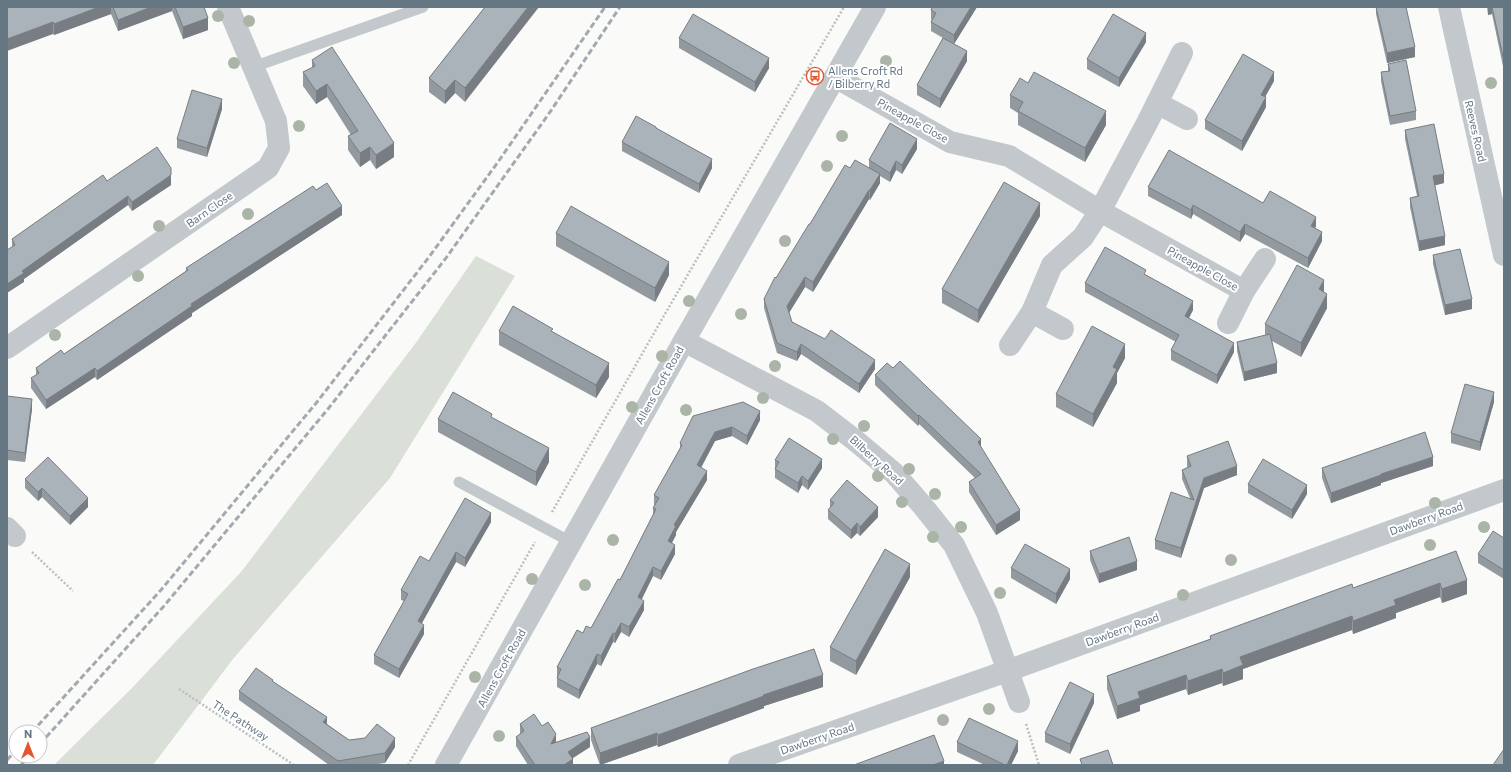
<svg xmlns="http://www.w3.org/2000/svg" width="1511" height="772" font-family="Commissioner,sans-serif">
<rect width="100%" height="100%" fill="#fafaf8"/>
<path fill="#dadfd7" d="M 476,256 L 515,276 L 390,478 L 233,659 L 153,765 L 54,765 L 133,687 L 241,572 L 415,344 Z"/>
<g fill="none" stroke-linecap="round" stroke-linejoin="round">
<g stroke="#bbbfc2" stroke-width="2.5" stroke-dasharray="2 2" stroke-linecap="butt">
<path d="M 552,512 L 662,319 L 844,7"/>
<path d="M 32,552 L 73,591"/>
<path d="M 179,689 L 294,765"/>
<path d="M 1026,724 L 1039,765"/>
<path d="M 408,765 L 535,542"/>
</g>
<g stroke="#c3c8cc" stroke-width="11">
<path d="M 253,67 L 423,7"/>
<path d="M 459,482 L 571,542"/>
</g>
<g stroke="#c3c8cc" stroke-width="22">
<path d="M 1449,7 L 1504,255"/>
<path d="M 835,77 L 950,142 L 1009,156 L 1100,211 L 1244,291"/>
<path d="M 1157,103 L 1187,119"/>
<path d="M 1032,312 L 1063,329"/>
<path d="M 1228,323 L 1244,291 L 1265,259"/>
<path d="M 684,341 L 817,411 L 856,441 L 894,473 L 922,505 L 954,545 L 987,613 L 1019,702"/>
<path d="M 1010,345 L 1032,312 L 1052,265 L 1083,237 L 1100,211 L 1147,123 L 1182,53"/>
<path d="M 7,348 L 268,168 L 279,148 L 276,121 L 228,7"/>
<path d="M 7,528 L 15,536"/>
<path d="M 446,765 L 684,341 L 875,7"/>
<path d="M 739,765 L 1007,671 L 1504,490"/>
</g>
<g stroke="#a2aab0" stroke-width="3" stroke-dasharray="6 3" stroke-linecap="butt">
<path d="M 32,732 L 161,590 L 317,402 L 429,257 L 498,162 L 605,7"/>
<path d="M 40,744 L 164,606 L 328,409 L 446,258 L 548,115 L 620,7"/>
<path d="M 7,760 L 16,750"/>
<path d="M 21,765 L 29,756"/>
</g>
</g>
<g fill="#aab4a7">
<circle cx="218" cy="16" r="6"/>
<circle cx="249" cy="21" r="6"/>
<circle cx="886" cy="61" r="6"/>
<circle cx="234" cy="63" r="6"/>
<circle cx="1491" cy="83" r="6"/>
<circle cx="299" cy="126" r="6"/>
<circle cx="842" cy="136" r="6"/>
<circle cx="827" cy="166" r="6"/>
<circle cx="248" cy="214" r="6"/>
<circle cx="159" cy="226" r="6"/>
<circle cx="785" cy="241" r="6"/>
<circle cx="138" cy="276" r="6"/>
<circle cx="689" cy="301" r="6"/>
<circle cx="741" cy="314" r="6"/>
<circle cx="55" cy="335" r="6"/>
<circle cx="662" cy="356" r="6"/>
<circle cx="775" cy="366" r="6"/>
<circle cx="763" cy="398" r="6"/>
<circle cx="632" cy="407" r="6"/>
<circle cx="686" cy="410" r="6"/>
<circle cx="864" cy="426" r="6"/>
<circle cx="833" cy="439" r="6"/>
<circle cx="909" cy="469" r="6"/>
<circle cx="878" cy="476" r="6"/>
<circle cx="935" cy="494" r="6"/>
<circle cx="902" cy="502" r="6"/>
<circle cx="1435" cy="503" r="6"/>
<circle cx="961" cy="527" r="6"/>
<circle cx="1484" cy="527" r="6"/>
<circle cx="933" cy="537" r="6"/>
<circle cx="613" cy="540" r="6"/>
<circle cx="1430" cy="545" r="6"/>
<circle cx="1231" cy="560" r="6"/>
<circle cx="532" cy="579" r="6"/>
<circle cx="585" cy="585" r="6"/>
<circle cx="1000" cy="593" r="6"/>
<circle cx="1183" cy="595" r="6"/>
<circle cx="475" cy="677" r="6"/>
<circle cx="989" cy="709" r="6"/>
<circle cx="943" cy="720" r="6"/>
<circle cx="499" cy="736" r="6"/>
</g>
<g fill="#929a9f">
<path d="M 9,7 L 204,7 L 208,30 L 183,39 L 172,11 L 118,31 L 111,14 L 54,35 L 53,34 Z"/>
<path d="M 485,7 L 465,102 L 455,93 L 445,104 L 429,92 L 429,78 Z"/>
<path d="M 977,7 L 954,44 L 967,61 L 940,108 L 917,95 L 917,85 L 943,38 L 931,31 L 931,22 L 932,20 L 931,19 L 931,10 Z"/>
<path d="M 1376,7 L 1406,7 L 1415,57 L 1387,63 L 1376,14 Z"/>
<path d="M 1487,7 L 1504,7 L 1504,71 L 1492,14 L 1488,15 Z"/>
<path d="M 679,38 L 769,68 L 755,92 L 679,48 Z"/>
<path d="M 1146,42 L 1119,87 L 1087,69 L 1087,59 Z"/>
<path d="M 312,60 L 394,157 L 376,169 L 370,160 L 360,167 L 348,150 L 348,136 L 351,135 L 327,97 L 316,104 L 303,86 L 303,72 L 312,68 Z"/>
<path d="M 1388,64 L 1416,111 L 1416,120 L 1390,125 L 1381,81 L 1381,72 L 1388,71 Z"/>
<path d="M 1274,81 L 1265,97 L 1266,107 L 1242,151 L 1205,129 L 1205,120 Z"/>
<path d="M 1010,95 L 1106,125 L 1085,162 L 1018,125 L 1018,113 L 1010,108 Z"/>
<path d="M 222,109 L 207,157 L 177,148 L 177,139 Z"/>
<path d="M 656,128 L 712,168 L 699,193 L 622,151 L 622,142 Z"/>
<path d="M 1405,130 L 1444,183 L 1434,185 L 1445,245 L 1419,251 L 1410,207 L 1410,198 L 1417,196 L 1405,139 Z"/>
<path d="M 917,149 L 902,174 L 896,170 L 890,182 L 880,176 L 880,183 L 870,200 L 869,199 L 813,292 L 805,287 L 789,313 L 792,322 L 875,369 L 859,393 L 801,354 L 797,361 L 777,353 L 764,308 L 764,299 L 776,278 L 810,224 L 850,168 L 869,168 L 869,160 Z"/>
<path d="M 107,181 L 171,185 L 132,211 L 128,205 L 24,279 L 24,282 L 12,247 L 12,239 Z"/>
<path d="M 1148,187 L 1263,203 L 1316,226 L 1315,228 L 1322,241 L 1308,268 L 1245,234 L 1240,242 L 1193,214 L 1191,219 L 1148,196 Z"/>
<path d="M 316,190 L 342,215 L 192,313 L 192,316 L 97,380 L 95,377 L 46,409 L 31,388 L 31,378 L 36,375 L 36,368 L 64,354 L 186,271 L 186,268 Z"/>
<path d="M 1040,216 L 978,323 L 942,303 L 942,289 Z"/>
<path d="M 556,233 L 669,275 L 655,302 L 556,246 Z"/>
<path d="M 1433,255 L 1472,309 L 1445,315 L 1433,264 Z"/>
<path d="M 1146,275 L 1193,310 L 1189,318 L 1234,352 L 1217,384 L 1171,360 L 1171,350 L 1176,342 L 1085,292 L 1085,283 Z"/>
<path d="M 1324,292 L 1327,308 L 1301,357 L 1272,341 L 1277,373 L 1244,381 L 1237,351 L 1237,342 L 1265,335 L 1265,324 Z"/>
<path d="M 499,331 L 553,332 L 609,377 L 596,398 L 499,345 Z"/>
<path d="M 1125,358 L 1117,373 L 1117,383 L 1093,427 L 1056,407 L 1056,394 Z"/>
<path d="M 875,375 L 981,448 L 1020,520 L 996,535 L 969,492 L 969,482 L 975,478 L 919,424 L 918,426 L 875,385 Z"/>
<path d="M 7,396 L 32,409 L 25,462 L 7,460 Z"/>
<path d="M 743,402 L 760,420 L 747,445 L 732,436 L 715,441 L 701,468 L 707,480 L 676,532 L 676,535 L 672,543 L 675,554 L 661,580 L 653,576 L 641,600 L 644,610 L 629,637 L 621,632 L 615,643 L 613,642 L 601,666 L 597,664 L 579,699 L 557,687 L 557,667 L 583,633 L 591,628 L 620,580 L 653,515 L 653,508 L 655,505 L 654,505 L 654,495 L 680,449 L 680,443 Z"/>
<path d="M 1494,402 L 1480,451 L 1451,443 L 1451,433 Z"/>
<path d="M 492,418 L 549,462 L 536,486 L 438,432 L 438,419 Z"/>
<path d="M 1187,456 L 1237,475 L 1204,488 L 1181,558 L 1155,549 L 1155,540 L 1190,498 L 1182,479 L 1182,470 L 1188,468 L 1187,466 Z"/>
<path d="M 775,460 L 822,468 L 808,490 L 802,485 L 798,493 L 775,478 Z"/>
<path d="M 1433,466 L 1381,483 L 1381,485 L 1331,503 L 1322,478 L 1322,468 Z"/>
<path d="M 25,479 L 88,507 L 70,525 L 42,497 L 38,501 L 25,488 Z"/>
<path d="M 1248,484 L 1307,494 L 1292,519 L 1248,493 Z"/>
<path d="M 830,500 L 878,517 L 860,536 L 857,533 L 851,539 L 828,519 L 828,510 L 830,508 Z"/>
<path d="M 491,522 L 465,567 L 456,562 L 422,623 L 424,634 L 399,678 L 374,664 L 374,655 L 404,601 L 401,600 L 401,590 L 429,561 Z"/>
<path d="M 1504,538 L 1504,579 L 1478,563 L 1478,554 Z"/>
<path d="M 1090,551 L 1137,570 L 1099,583 L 1090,560 Z"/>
<path d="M 1456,551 L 1467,594 L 1442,603 L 1440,597 L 1396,613 L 1396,618 L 1353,634 L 1352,630 L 1243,669 L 1243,679 L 1223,686 L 1222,683 L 1188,695 L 1186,689 L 1140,705 L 1140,711 L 1117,719 L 1107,689 L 1107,676 L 1210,639 L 1210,636 L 1353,588 Z"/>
<path d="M 1011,568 L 1070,579 L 1056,604 L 1011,578 Z"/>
<path d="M 910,577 L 856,675 L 830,661 L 830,647 Z"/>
<path d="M 273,682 L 327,724 L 349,740 L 395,747 L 385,763 L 371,765 L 329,765 L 239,700 L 239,691 Z"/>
<path d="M 823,687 L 764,706 L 764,708 L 658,747 L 657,745 L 600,765 L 591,740 L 591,728 Z"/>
<path d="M 1094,703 L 1070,754 L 1045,742 L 1045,733 Z"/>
<path d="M 520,724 L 542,726 L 556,742 L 590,747 L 573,758 L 573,765 L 528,765 L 516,746 L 516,737 L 520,734 Z"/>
<path d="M 957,742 L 1018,751 L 1011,765 L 985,765 L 957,752 Z"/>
</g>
<g fill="#777d82">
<path d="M 99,7 L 111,7 L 111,14 L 54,35 L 54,24 Z"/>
<path d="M 151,7 L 172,7 L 172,11 L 118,31 L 118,20 Z"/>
<path d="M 528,7 L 539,7 L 465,102 L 465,88 Z"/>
<path d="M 971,7 L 977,7 L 954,44 L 954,35 Z"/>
<path d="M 1488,7 L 1492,7 L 1492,14 L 1488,15 Z"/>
<path d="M 208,18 L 208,30 L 183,39 L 183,27 Z"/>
<path d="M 53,22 L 53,34 L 7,51 L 7,39 Z"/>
<path d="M 1146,33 L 1146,42 L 1119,87 L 1119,78 Z"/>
<path d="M 1415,47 L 1415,57 L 1387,63 L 1387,53 Z"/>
<path d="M 967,51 L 967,61 L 940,108 L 940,99 Z"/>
<path d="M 769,58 L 769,68 L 755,92 L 755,82 Z"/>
<path d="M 1274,72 L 1274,81 L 1261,104 L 1261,95 Z"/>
<path d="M 455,80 L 455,93 L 445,104 L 445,91 Z"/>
<path d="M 327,84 L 327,97 L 316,104 L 316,91 Z"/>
<path d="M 1266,97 L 1266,107 L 1242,151 L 1242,141 Z"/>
<path d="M 222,99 L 222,109 L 207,157 L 207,148 Z"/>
<path d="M 1106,111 L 1106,125 L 1085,162 L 1085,148 Z"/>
<path d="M 917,139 L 917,149 L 902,174 L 902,165 Z"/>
<path d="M 394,143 L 394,157 L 376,169 L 376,155 Z"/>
<path d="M 370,147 L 370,160 L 360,167 L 360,153 Z"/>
<path d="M 712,159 L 712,168 L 699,193 L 699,184 Z"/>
<path d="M 896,161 L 896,170 L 890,182 L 890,173 Z"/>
<path d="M 880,174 L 880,183 L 870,200 L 870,190 Z"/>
<path d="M 1444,174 L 1444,183 L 1433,186 L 1433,176 Z"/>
<path d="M 171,175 L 171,185 L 132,211 L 132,202 Z"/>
<path d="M 869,190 L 869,199 L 813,292 L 813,282 Z"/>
<path d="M 128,196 L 128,205 L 24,279 L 24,282 L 7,293 L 7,284 L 22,271 Z"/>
<path d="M 1040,203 L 1040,216 L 978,323 L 978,310 Z"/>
<path d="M 1193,205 L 1193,214 L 1191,219 L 1191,210 Z"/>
<path d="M 342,206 L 342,215 L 192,313 L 192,316 L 97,380 L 97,371 L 191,304 Z"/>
<path d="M 1316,217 L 1316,226 L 1311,235 L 1311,226 Z"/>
<path d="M 1245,224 L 1245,234 L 1240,242 L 1240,232 Z"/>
<path d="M 1322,232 L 1322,241 L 1308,268 L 1308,258 Z"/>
<path d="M 1445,236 L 1445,245 L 1419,251 L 1419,241 Z"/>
<path d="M 669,262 L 669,275 L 655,302 L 655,288 Z"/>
<path d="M 805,277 L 805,287 L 787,316 L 787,306 Z"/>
<path d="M 1324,280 L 1324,293 L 1319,289 Z"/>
<path d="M 1327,294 L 1327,308 L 1301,357 L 1301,343 Z"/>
<path d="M 1472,299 L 1472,309 L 1445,315 L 1445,305 Z"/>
<path d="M 1193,301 L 1193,310 L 1185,325 L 1185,316 Z"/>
<path d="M 1234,343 L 1234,352 L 1217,384 L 1217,375 Z"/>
<path d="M 801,344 L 801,354 L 797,361 L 797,352 Z"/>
<path d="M 1125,344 L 1125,358 L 1117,373 L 1117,383 L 1093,427 L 1093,414 L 1113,367 Z"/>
<path d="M 875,360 L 875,369 L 859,393 L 859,384 Z"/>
<path d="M 609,363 L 609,377 L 596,398 L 596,385 Z"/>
<path d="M 1277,363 L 1277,373 L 1244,381 L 1244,372 Z"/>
<path d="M 95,368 L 95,377 L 46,409 L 46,400 Z"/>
<path d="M 1494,392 L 1494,402 L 1480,451 L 1480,442 Z"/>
<path d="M 32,399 L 32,409 L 25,462 L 25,453 Z"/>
<path d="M 760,411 L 760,420 L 747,445 L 747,436 Z"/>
<path d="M 919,415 L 919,424 L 918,426 L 918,416 Z"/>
<path d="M 732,427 L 732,436 L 715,441 L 697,475 L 697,465 L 715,432 Z"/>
<path d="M 981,439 L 981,448 L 978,442 Z"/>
<path d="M 549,448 L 549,462 L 536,486 L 536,472 Z"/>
<path d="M 1433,457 L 1433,466 L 1381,483 L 1381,485 L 1331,503 L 1331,493 L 1381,474 Z"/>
<path d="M 822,459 L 822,468 L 808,490 L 808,481 Z"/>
<path d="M 1237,466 L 1237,475 L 1204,488 L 1181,558 L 1181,548 L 1204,478 Z"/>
<path d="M 707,471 L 707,480 L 676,532 L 676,535 L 668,550 L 668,541 L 674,525 Z"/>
<path d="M 802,476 L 802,485 L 798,493 L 798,483 Z"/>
<path d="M 1307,485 L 1307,494 L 1292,519 L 1292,510 Z"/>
<path d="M 42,488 L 42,497 L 38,501 L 38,492 Z"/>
<path d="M 88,498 L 88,507 L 70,525 L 70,516 Z"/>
<path d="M 878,507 L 878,517 L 860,536 L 860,527 Z"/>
<path d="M 1020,510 L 1020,520 L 996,535 L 996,525 Z"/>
<path d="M 491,513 L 491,522 L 465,567 L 465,558 Z"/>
<path d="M 857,523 L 857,533 L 851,539 L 851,530 Z"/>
<path d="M 675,545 L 675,554 L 661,580 L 661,571 Z"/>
<path d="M 456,552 L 456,562 L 418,630 L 418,621 Z"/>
<path d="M 1137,561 L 1137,570 L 1099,583 L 1099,574 Z"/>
<path d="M 910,564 L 910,577 L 856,675 L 856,661 Z"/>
<path d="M 653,567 L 653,576 L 638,607 L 638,597 Z"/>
<path d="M 1070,569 L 1070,579 L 1056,604 L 1056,594 Z"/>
<path d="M 1467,580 L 1467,594 L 1442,603 L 1442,589 Z"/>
<path d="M 1440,583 L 1440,597 L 1396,613 L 1396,618 L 1353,634 L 1353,621 L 1394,600 Z"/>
<path d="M 644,601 L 644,610 L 629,637 L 629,627 Z"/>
<path d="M 1352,616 L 1352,630 L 1243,669 L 1243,679 L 1223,686 L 1223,673 L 1240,657 Z"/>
<path d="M 621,623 L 621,632 L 615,643 L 615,634 Z"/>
<path d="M 424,625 L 424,634 L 399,678 L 399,669 Z"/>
<path d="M 613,633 L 613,642 L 601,666 L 601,656 Z"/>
<path d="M 597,654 L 597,664 L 579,699 L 579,690 Z"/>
<path d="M 1222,669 L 1222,683 L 1188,695 L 1188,681 Z"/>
<path d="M 823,675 L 823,687 L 764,706 L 764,708 L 658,747 L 658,735 L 763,695 Z"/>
<path d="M 1186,675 L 1186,689 L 1140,705 L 1140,711 L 1117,719 L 1117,706 L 1138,692 Z"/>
<path d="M 1094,694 L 1094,703 L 1070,754 L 1070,744 Z"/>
<path d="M 327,717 L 327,727 L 323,722 Z"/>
<path d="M 657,733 L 657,745 L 600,765 L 600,753 Z"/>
<path d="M 556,734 L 556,743 L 551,744 Z"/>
<path d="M 590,737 L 590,747 L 568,761 L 568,752 Z"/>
<path d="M 395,738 L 395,747 L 385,763 L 385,753 Z"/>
<path d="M 1018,741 L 1018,751 L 1011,765 L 1007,765 Z"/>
<path d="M 573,759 L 573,765 L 564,765 Z"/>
<path d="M 944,761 L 944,765 L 933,765 Z"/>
</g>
<g fill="#aab3b9" stroke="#777d82">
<path d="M 9,7 L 99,7 L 54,24 L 53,22 L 7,39 L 7,8 Z"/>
<path d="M 113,7 L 151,7 L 118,20 Z"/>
<path d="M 175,7 L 204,7 L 208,18 L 183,27 Z"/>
<path d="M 485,7 L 528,7 L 465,88 L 455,80 L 445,91 L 429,78 Z"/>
<path d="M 932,7 L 971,7 L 954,35 L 931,22 L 936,13 L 931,10 Z"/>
<path d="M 1376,7 L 1406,7 L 1415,47 L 1387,53 Z"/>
<path d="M 1492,7 L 1504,7 L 1504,61 Z"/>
<path d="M 693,14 L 769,58 L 755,82 L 679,38 Z"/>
<path d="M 1113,14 L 1146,33 L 1119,78 L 1087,59 Z"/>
<path d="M 943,38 L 967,51 L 940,99 L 917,85 Z"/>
<path d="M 332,47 L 394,143 L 376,155 L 370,147 L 360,153 L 348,136 L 358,131 L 327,84 L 316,91 L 303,72 L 315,66 L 312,60 Z"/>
<path d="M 1243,54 L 1274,72 L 1261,95 L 1266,97 L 1242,141 L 1205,120 Z"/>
<path d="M 1406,60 L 1416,111 L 1390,116 L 1381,72 L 1390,71 L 1388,64 Z"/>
<path d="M 1034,72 L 1106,111 L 1085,148 L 1018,111 L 1023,102 L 1010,95 L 1020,78 L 1028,83 Z"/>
<path d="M 192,90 L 222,99 L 207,148 L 177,139 Z"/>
<path d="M 636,116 L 656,127 L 656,128 L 712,159 L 699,184 L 622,142 Z"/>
<path d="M 890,123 L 917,139 L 902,165 L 896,161 L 890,173 L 869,160 Z"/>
<path d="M 1434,124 L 1444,174 L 1433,176 L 1445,236 L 1419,241 L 1410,198 L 1419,196 L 1405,130 Z"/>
<path d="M 157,147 L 171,168 L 171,175 L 132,202 L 128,196 L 22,271 L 24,273 L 7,284 L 7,250 L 15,245 L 12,239 L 103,175 L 107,181 Z"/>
<path d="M 1169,150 L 1263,203 L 1270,191 L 1316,217 L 1311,226 L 1322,232 L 1308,258 L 1245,224 L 1240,232 L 1193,205 L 1191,210 L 1148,187 Z"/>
<path d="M 855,160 L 880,174 L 870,190 L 869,190 L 813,282 L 805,277 L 787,306 L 792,322 L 825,339 L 831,330 L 875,360 L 859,384 L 801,344 L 797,352 L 777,343 L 764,299 L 775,277 L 776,278 L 809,224 L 810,224 L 845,165 L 850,168 Z"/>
<path d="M 1004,182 L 1040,203 L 978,310 L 942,289 Z"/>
<path d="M 327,183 L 342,206 L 191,304 L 192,306 L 97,371 L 95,368 L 46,400 L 31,378 L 39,373 L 36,368 L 61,350 L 64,354 L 188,270 L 186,268 L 313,186 L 316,190 Z"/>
<path d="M 571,206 L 669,262 L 655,288 L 556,233 Z"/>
<path d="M 1105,247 L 1146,270 L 1144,274 L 1193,301 L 1185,316 L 1234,343 L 1217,375 L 1171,350 L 1179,335 L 1085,283 Z"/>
<path d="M 1460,249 L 1472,299 L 1445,305 L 1433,255 Z"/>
<path d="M 1297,265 L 1324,280 L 1319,289 L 1327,294 L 1301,343 L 1265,324 Z"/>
<path d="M 513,306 L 553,329 L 551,331 L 609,363 L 596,385 L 499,331 Z"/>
<path d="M 1092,326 L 1125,344 L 1113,367 L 1117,369 L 1093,414 L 1056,394 Z"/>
<path d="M 1270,334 L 1277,363 L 1244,372 L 1237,342 Z"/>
<path d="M 900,361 L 981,439 L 978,442 L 1020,510 L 996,525 L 969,482 L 981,474 L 919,415 L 918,416 L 875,375 L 887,363 L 893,368 Z"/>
<path d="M 1465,384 L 1494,392 L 1480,442 L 1451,433 Z"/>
<path d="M 453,392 L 492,414 L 491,417 L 549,448 L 536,472 L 438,419 Z"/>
<path d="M 7,396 L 32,399 L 25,453 L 7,450 Z"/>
<path d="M 743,402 L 760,411 L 747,436 L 732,427 L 715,432 L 697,465 L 707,471 L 674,525 L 676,526 L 668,541 L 675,545 L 661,571 L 653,567 L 638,597 L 644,601 L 629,627 L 621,623 L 615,634 L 613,633 L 601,656 L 597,654 L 579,690 L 557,678 L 561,669 L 557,667 L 577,630 L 583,633 L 586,626 L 591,628 L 618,579 L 620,580 L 656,509 L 653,508 L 659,498 L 654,495 L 682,445 L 680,443 L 693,416 Z"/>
<path d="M 1425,432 L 1433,457 L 1381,474 L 1381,475 L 1331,493 L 1322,468 Z"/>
<path d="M 789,438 L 822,459 L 808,481 L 802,476 L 798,483 L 775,469 L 779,462 L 775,460 Z"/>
<path d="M 1228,441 L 1237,466 L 1204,478 L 1181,548 L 1155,540 L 1171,492 L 1194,500 L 1182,470 L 1191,466 L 1187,456 Z"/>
<path d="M 48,457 L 88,498 L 70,516 L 42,488 L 38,492 L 25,479 Z"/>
<path d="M 1263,459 L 1307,485 L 1292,510 L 1248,484 Z"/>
<path d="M 847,480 L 878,507 L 860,527 L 857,523 L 851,530 L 828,510 L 834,503 L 830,500 Z"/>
<path d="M 465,498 L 491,513 L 465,558 L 456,552 L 418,621 L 424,625 L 399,669 L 374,655 L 408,594 L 401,590 L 420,556 L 429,561 Z"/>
<path d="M 1493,531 L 1504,538 L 1504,570 L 1478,554 Z"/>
<path d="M 1129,537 L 1137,561 L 1099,574 L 1090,551 Z"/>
<path d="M 1025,544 L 1070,569 L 1056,594 L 1011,568 Z"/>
<path d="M 885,549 L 910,564 L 856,661 L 830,647 Z"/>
<path d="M 1456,551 L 1467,580 L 1442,589 L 1440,583 L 1394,600 L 1396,605 L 1353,621 L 1352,616 L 1240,657 L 1243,665 L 1223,673 L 1222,669 L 1188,681 L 1186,675 L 1138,692 L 1140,698 L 1117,706 L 1107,676 L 1211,639 L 1210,636 L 1352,584 L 1353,588 Z"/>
<path d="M 814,649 L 823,675 L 763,695 L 764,696 L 658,735 L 657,733 L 600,753 L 591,728 L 753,669 Z"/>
<path d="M 256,668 L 273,680 L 272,681 L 327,717 L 323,722 L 349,740 L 365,738 L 377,724 L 395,738 L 385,753 L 338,761 L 239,691 Z"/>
<path d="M 1070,682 L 1094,694 L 1070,744 L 1045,733 Z"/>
<path d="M 534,714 L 542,726 L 548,722 L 556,734 L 551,744 L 587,732 L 590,737 L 568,752 L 573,759 L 564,765 L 535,765 L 516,737 L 524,731 L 520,724 Z"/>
<path d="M 969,718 L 1018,741 L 1007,765 L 1005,765 L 957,742 Z"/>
<path d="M 934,735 L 944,761 L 933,765 L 854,765 Z"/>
<path d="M 1504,749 L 1504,765 L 1493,765 Z"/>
<path d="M 1108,750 L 1113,765 L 1082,765 L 1080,759 Z"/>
</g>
<defs>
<symbol id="bus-ring" viewBox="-11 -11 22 22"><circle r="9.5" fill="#fff" stroke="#e4572e" stroke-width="1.5"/><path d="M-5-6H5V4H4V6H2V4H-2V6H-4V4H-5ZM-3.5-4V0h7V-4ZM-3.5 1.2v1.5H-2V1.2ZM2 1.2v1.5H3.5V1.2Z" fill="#e4572e"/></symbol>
</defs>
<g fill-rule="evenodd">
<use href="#bus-ring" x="805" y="66" width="20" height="20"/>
</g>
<g text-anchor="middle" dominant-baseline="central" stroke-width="4" stroke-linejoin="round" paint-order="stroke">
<g font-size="11" fill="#657683" stroke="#fff" text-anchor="start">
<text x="828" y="70">Allens Croft Rd<tspan x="828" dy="13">/ Bilberry Rd</tspan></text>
</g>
<g font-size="11" fill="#657683" stroke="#fff">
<text transform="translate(913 120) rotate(29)">Pineapple Close</text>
<text transform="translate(1476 131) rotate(77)">Reeves Road</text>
<text transform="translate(209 209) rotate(-35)">Barn Close</text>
<text transform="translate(1203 268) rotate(29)">Pineapple Close</text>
<text transform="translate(659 385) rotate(-61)">Allens Croft Road</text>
<text transform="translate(877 460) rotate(42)">Bilberry Road</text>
<text transform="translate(1426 518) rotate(-20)">Dawberry Road</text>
<text transform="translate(1122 629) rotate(-20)">Dawberry Road</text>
<text transform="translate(501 668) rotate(-61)">Allens Croft Road</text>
<text transform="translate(241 720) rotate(33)">The Pathway</text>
<text transform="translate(817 738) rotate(-19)">Dawberry Road</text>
</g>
</g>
<rect width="1511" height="772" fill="none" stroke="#657683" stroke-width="16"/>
<g transform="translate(28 744)"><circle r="19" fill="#ffffff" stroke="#c1c8cd"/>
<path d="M0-3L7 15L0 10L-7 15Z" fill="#e4572e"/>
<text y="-6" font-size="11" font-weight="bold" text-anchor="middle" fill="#657683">N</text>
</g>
</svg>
